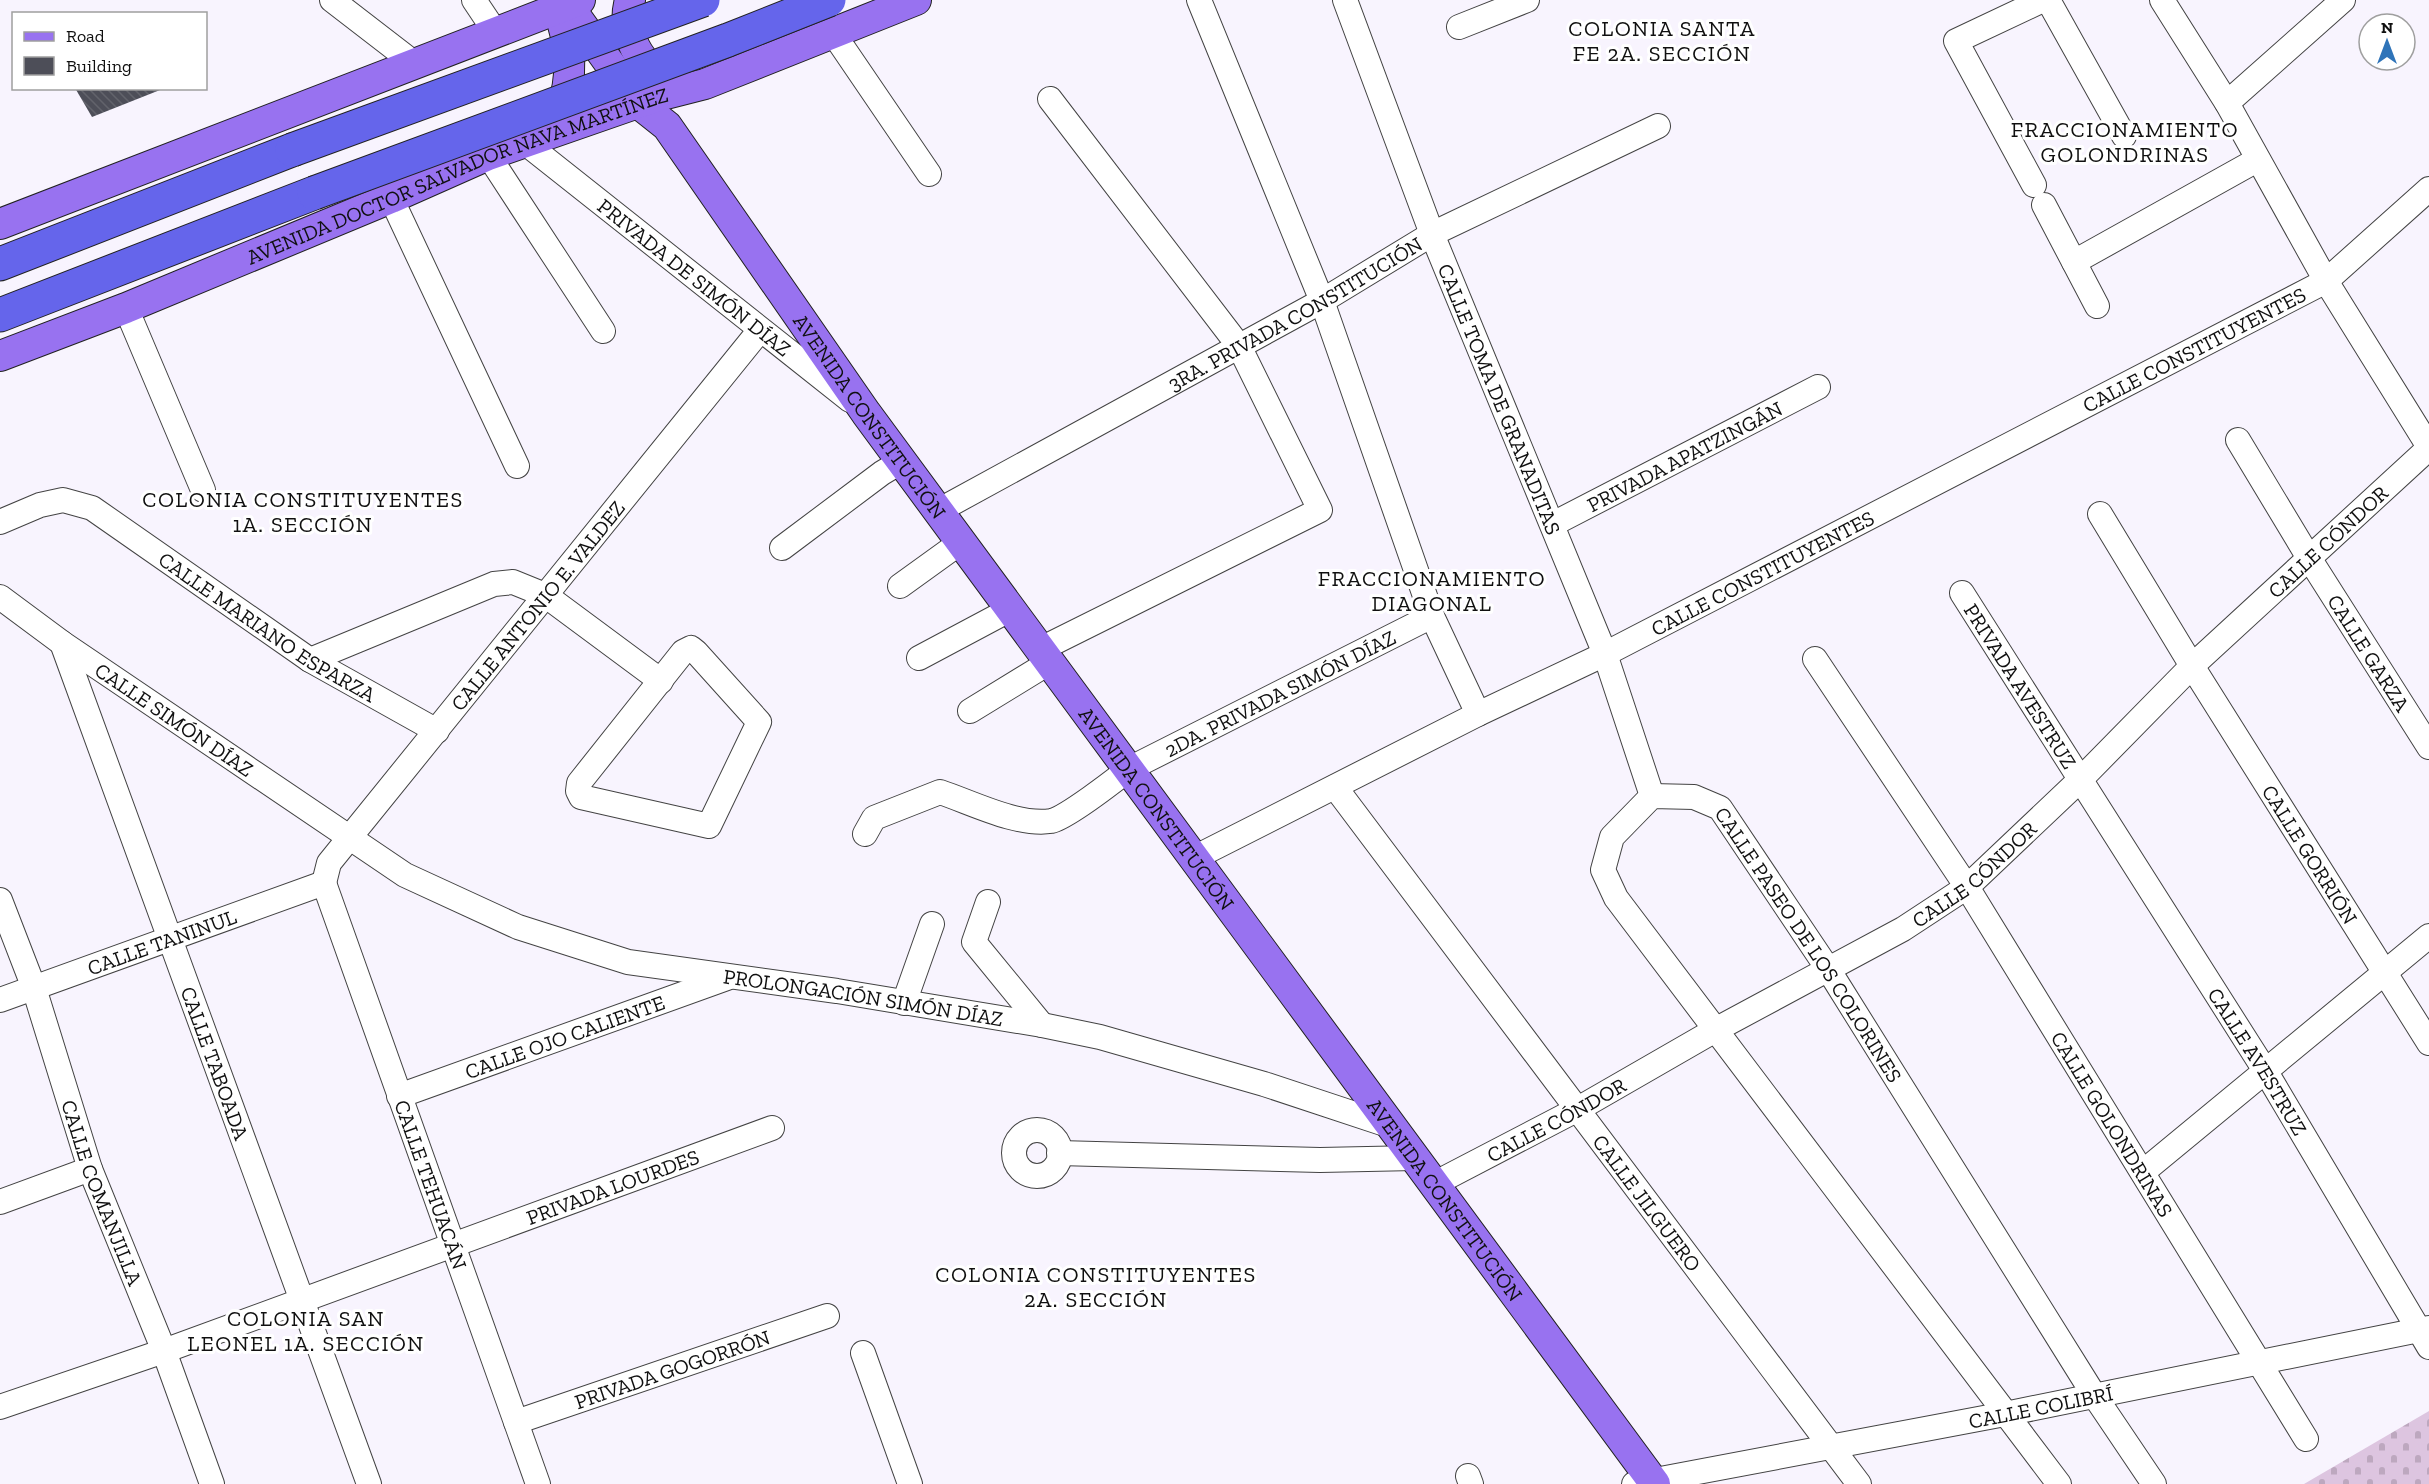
<svg xmlns="http://www.w3.org/2000/svg" width="2429" height="1484" font-family="'Zilla Slab',serif">
<defs>
<pattern id="cemetery-stones" width="16" height="16" patternUnits="userSpaceOnUse" patternTransform="scale(1.5)"><rect width="16" height="16" fill="#ddc5e0"/><path d="M2 7V4a2 2 0 0 1 4 0v3zM10 15v-3a2 2 0 0 1 4 0v3z" fill="#bda8bf"/></pattern>
<pattern id="building-back-hatch" width="6" height="6" patternUnits="userSpaceOnUse" patternTransform="scale(1.5)"><rect width="6" height="6" fill="#4d4e58"/><path d="M-1 5l2 2M0 0l6 6M5-1l2 2" fill="none" stroke="#62636b"/></pattern>
</defs>
<rect width="100%" height="100%" fill="#f8f4fe"/>
<path fill="url(#cemetery-stones)" d="M 2429,1411 L 2429,1484 L 2304,1484 Z"/>
<path fill="url(#building-back-hatch)" d="M 75,88 L 160,88 L 160,90 L 92,117 Z"/>
<g fill="none" stroke-linecap="round" stroke-linejoin="round">
<defs>
<g id="minor">
<path d="M 332,0 L 415,64"/>
<path d="M 474,0 L 496,33"/>
<path d="M 1199,0 L 1322,301 L 1432,616 L 1478,714"/>
<path id="s1" d="M 1345,0 L 1432,234 L 1605,654 L 1652,796"/>
<path d="M 2048,0 L 2124,136"/>
<path d="M 2162,0 L 2227,103 L 2326,281 L 2429,447"/>
<path d="M 1459,27 L 1527,0"/>
<path d="M 833,33 L 929,174"/>
<path d="M 2227,103 L 2343,0"/>
<path id="s2" d="M 523,141 L 850,400"/>
<path d="M 488,155 L 603,331"/>
<path d="M 2034,185 L 1956,41 L 2043,0"/>
<path d="M 391,198 L 517,466"/>
<path d="M 2044,205 L 2097,306"/>
<path d="M 2074,262 L 2257,160"/>
<path d="M 126,308 L 203,490"/>
<path id="s3" d="M 2238,440 L 2309,558 L 2429,747"/>
<path id="s4" d="M 938,511 L 1322,301 L 1432,234 L 1658,126"/>
<path id="s5" d="M 2100,514 L 2192,666 L 2429,1043"/>
<path id="s6" d="M 0,522 L 40,505 L 63,500 L 92,508 L 310,660 L 437,731"/>
<path id="s7" d="M 1553,524 L 1818,387"/>
<path d="M 782,548 L 882,473 L 902,461"/>
<path d="M 900,586 L 961,542"/>
<path id="s8" d="M 1962,593 L 2266,1072 L 2429,1347"/>
<path id="s9" d="M 0,597 L 62,643 L 405,875 L 518,927 L 628,962 L 837,991 L 1042,1025 L 1100,1037 L 1264,1084 L 1391,1126"/>
<path id="s10" d="M 62,643 L 369,1484"/>
<path d="M 691,648 L 696,652 L 759,722 L 709,826 L 581,797 L 578,791 L 579,783 L 683,652 Z"/>
<path d="M 1041,649 L 1320,510 L 1239,346 L 1050,99"/>
<path d="M 919,658 L 1011,609"/>
<path id="s11" d="M 1815,659 L 1967,887 L 2306,1439"/>
<path d="M 310,660 L 494,584 L 513,582 L 545,595 L 661,681"/>
<path d="M 970,711 L 1050,662"/>
<path id="s12" d="M 1335,787 L 1859,1484"/>
<path id="s13" d="M 865,834 L 874,818 L 940,792 C 973,803 1017,826 1051,821 C 1066,818 1115,780 1129,769 L 1432,616"/>
<path id="s14" d="M 1194,858 L 1478,714 L 1605,654 L 2326,281 L 2429,189"/>
<path id="s15" d="M 324,883 L 329,863 L 760,330"/>
<path id="s16" d="M 324,883 L 538,1484"/>
<path id="s17" d="M 0,900 L 34,988 L 90,1169 L 164,1351 L 212,1484"/>
<path d="M 988,902 L 974,942 L 1042,1025"/>
<path id="s18" d="M 0,1000 L 324,883"/>
<path d="M 904,1003 L 932,924"/>
<path id="s19" d="M 399,1096 L 727,978"/>
<circle cx="1037" cy="1153" r="23"/>
<path d="M 1059,1153 L 1320,1160 L 1415,1158"/>
<path d="M 2143,1172 L 2429,936"/>
<path id="s20" d="M 1434,1184 L 1578,1109 L 1717,1029 L 1903,929 L 1967,887 L 2082,778 L 2192,666 L 2429,448"/>
<path d="M 0,1202 L 90,1169"/>
<path d="M 863,1353 L 910,1484"/>
<path id="s21" d="M 0,1407 L 164,1351 L 772,1128"/>
<path id="s22" d="M 516,1422 L 827,1316"/>
<path d="M 1468,1476 L 1471,1484"/>
<path id="s23" d="M 1634,1484 L 2005,1414 L 2429,1328"/>
<path id="s24" d="M 2059,1484 L 1616,898 L 1603,870 L 1612,837 L 1652,796 L 1694,797 L 1720,808 L 1828,969 L 2094,1395 L 2154,1484"/>
</g>
<g id="major">
<path id="s25" d="M 564,0 L 638,103 L 667,126 L 866,413 L 1655,1484"/>
<path d="M 630,0 C 621,32 639,69 672,79"/>
<path d="M 554,120 C 573,94 572,55 563,25"/>
<path d="M 0,224 L 580,0"/>
<path id="s26" d="M 0,356 L 126,308 L 391,198 L 488,155 L 658,96 L 705,84 L 916,0"/>
</g>
<g id="highway">
<path d="M 0,264 L 292,150"/>
<path d="M 0,315 L 314,193"/>
</g>
</defs>
<use href="#minor" stroke="#434343" stroke-width="26"/>
<use href="#major" stroke="#212121" stroke-width="32"/>
<use href="#highway" stroke="#212121" stroke-width="35"/>
<use href="#minor" stroke="#fff" stroke-width="24"/>
<use href="#major" stroke="#9872f0" stroke-width="30"/>
<use href="#highway" stroke="#6565eb" stroke-width="33"/>
<defs>
<g id="highway-bridge">
<path d="M 292,150 L 703,0"/>
<path d="M 314,193 L 728,40 L 829,0"/>
</g>
</defs>
<use href="#highway-bridge" stroke="#212121" stroke-width="35" stroke-linecap="butt"/>
<use href="#highway-bridge" stroke="#6565eb" stroke-width="33"/>
</g>
<g text-anchor="middle" dominant-baseline="central" stroke-width="6" stroke-linejoin="round" paint-order="stroke">
<g font-size="21" fill="#101010" stroke="#fff">
<text stroke="none"><textPath href="#s26" startOffset="492">AVENIDA DOCTOR SALVADOR NAVA MARTÍNEZ</textPath></text>
<text stroke="none"><textPath href="#s2" startOffset="219">PRIVADA DE SIMÓN DÍAZ</textPath></text>
<text stroke="none"><textPath href="#s4" startOffset="408">3RA. PRIVADA CONSTITUCIÓN</textPath></text>
<text stroke="none"><textPath href="#s14" startOffset="1122">CALLE CONSTITUYENTES</textPath></text>
<text stroke="none"><textPath href="#s1" startOffset="428">CALLE TOMA DE GRANADITAS</textPath></text>
<text stroke="none"><textPath href="#s25" startOffset="518">AVENIDA CONSTITUCIÓN</textPath></text>
<text stroke="none"><textPath href="#s7" startOffset="148">PRIVADA APATZINGÁN</textPath></text>
<text stroke="none"><textPath href="#s20" startOffset="1110">CALLE CÓNDOR</textPath></text>
<text stroke="none"><textPath href="#s14" startOffset="636">CALLE CONSTITUYENTES</textPath></text>
<text stroke="none"><textPath href="#s15" startOffset="352">CALLE ANTONIO E. VALDEZ</textPath></text>
<text stroke="none"><textPath href="#s6" startOffset="309">CALLE MARIANO ESPARZA</textPath></text>
<text stroke="none"><textPath href="#s3" startOffset="250">CALLE GARZA</textPath></text>
<text stroke="none"><textPath href="#s8" startOffset="110">PRIVADA AVESTRUZ</textPath></text>
<text stroke="none"><textPath href="#s13" startOffset="468">2DA. PRIVADA SIMÓN DÍAZ</textPath></text>
<text stroke="none"><textPath href="#s9" startOffset="213">CALLE SIMÓN DÍAZ</textPath></text>
<text stroke="none"><textPath href="#s25" startOffset="1004">AVENIDA CONSTITUCIÓN</textPath></text>
<text stroke="none"><textPath href="#s5" startOffset="400">CALLE GORRIÓN</textPath></text>
<text stroke="none"><textPath href="#s20" startOffset="624">CALLE CÓNDOR</textPath></text>
<text stroke="none"><textPath href="#s18" startOffset="172">CALLE TANINUL</textPath></text>
<text stroke="none"><textPath href="#s24" startOffset="1090">CALLE PASEO DE LOS COLORINES</textPath></text>
<text stroke="none"><textPath href="#s9" startOffset="969">PROLONGACIÓN SIMÓN DÍAZ</textPath></text>
<text stroke="none"><textPath href="#s19" startOffset="176">CALLE OJO CALIENTE</textPath></text>
<text stroke="none"><textPath href="#s8" startOffset="554">CALLE AVESTRUZ</textPath></text>
<text stroke="none"><textPath href="#s10" startOffset="447">CALLE TABOADA</textPath></text>
<text stroke="none"><textPath href="#s20" startOffset="138">CALLE CÓNDOR</textPath></text>
<text stroke="none"><textPath href="#s11" startOffset="552">CALLE GOLONDRINAS</textPath></text>
<text stroke="none"><textPath href="#s16" startOffset="320">CALLE TEHUACÁN</textPath></text>
<text stroke="none"><textPath href="#s21" startOffset="651">PRIVADA LOURDES</textPath></text>
<text stroke="none"><textPath href="#s17" startOffset="310">CALLE COMANJILLA</textPath></text>
<text stroke="none"><textPath href="#s25" startOffset="1490">AVENIDA CONSTITUCIÓN</textPath></text>
<text stroke="none"><textPath href="#s12" startOffset="520">CALLE JILGUERO</textPath></text>
<text stroke="none"><textPath href="#s22" startOffset="165">PRIVADA GOGORRÓN</textPath></text>
<text stroke="none"><textPath href="#s23" startOffset="414">CALLE COLIBRÍ</textPath></text>
</g>
<g font-size="22" letter-spacing="1.5" fill="#101010" stroke="#fff">
<text x="1662" y="28">COLONIA SANTA<tspan x="1662" dy="25">FE 2A. SECCIÓN</tspan></text>
<text x="2125" y="129">FRACCIONAMIENTO<tspan x="2125" dy="25">GOLONDRINAS</tspan></text>
<text x="303" y="499">COLONIA CONSTITUYENTES<tspan x="303" dy="25">1A. SECCIÓN</tspan></text>
<text x="1432" y="578">FRACCIONAMIENTO<tspan x="1432" dy="25">DIAGONAL</tspan></text>
<text x="1096" y="1274">COLONIA CONSTITUYENTES<tspan x="1096" dy="25">2A. SECCIÓN</tspan></text>
<text x="306" y="1318">COLONIA SAN<tspan x="306" dy="25">LEONEL 1A. SECCIÓN</tspan></text>
</g>
</g>
<rect x="12" y="12" width="195" height="78" fill="#ffffff" stroke="#9f9f9f" stroke-width="1.5"/>
<rect x="24" y="32" width="30" height="9" fill="#9872f0" stroke="#9f9f9f" stroke-width="1.5"/>
<text x="66" y="42" font-size="18" fill="#101010">Road</text>
<rect x="24" y="57" width="30" height="18" fill="#4d4e58" stroke="#9f9f9f" stroke-width="1.5"/>
<text x="66" y="72" font-size="18" fill="#101010">Building</text>
<g transform="translate(2387 42)"><circle r="28" fill="#ffffff" stroke="#9f9f9f" stroke-width="1.5"/>
<path d="M0-4.5L10 22L0 15L-10 22Z" fill="#2f74b9"/>
<text y="-9" font-size="16" font-weight="bold" text-anchor="middle" fill="#101010">N</text>
</g>
</svg>
